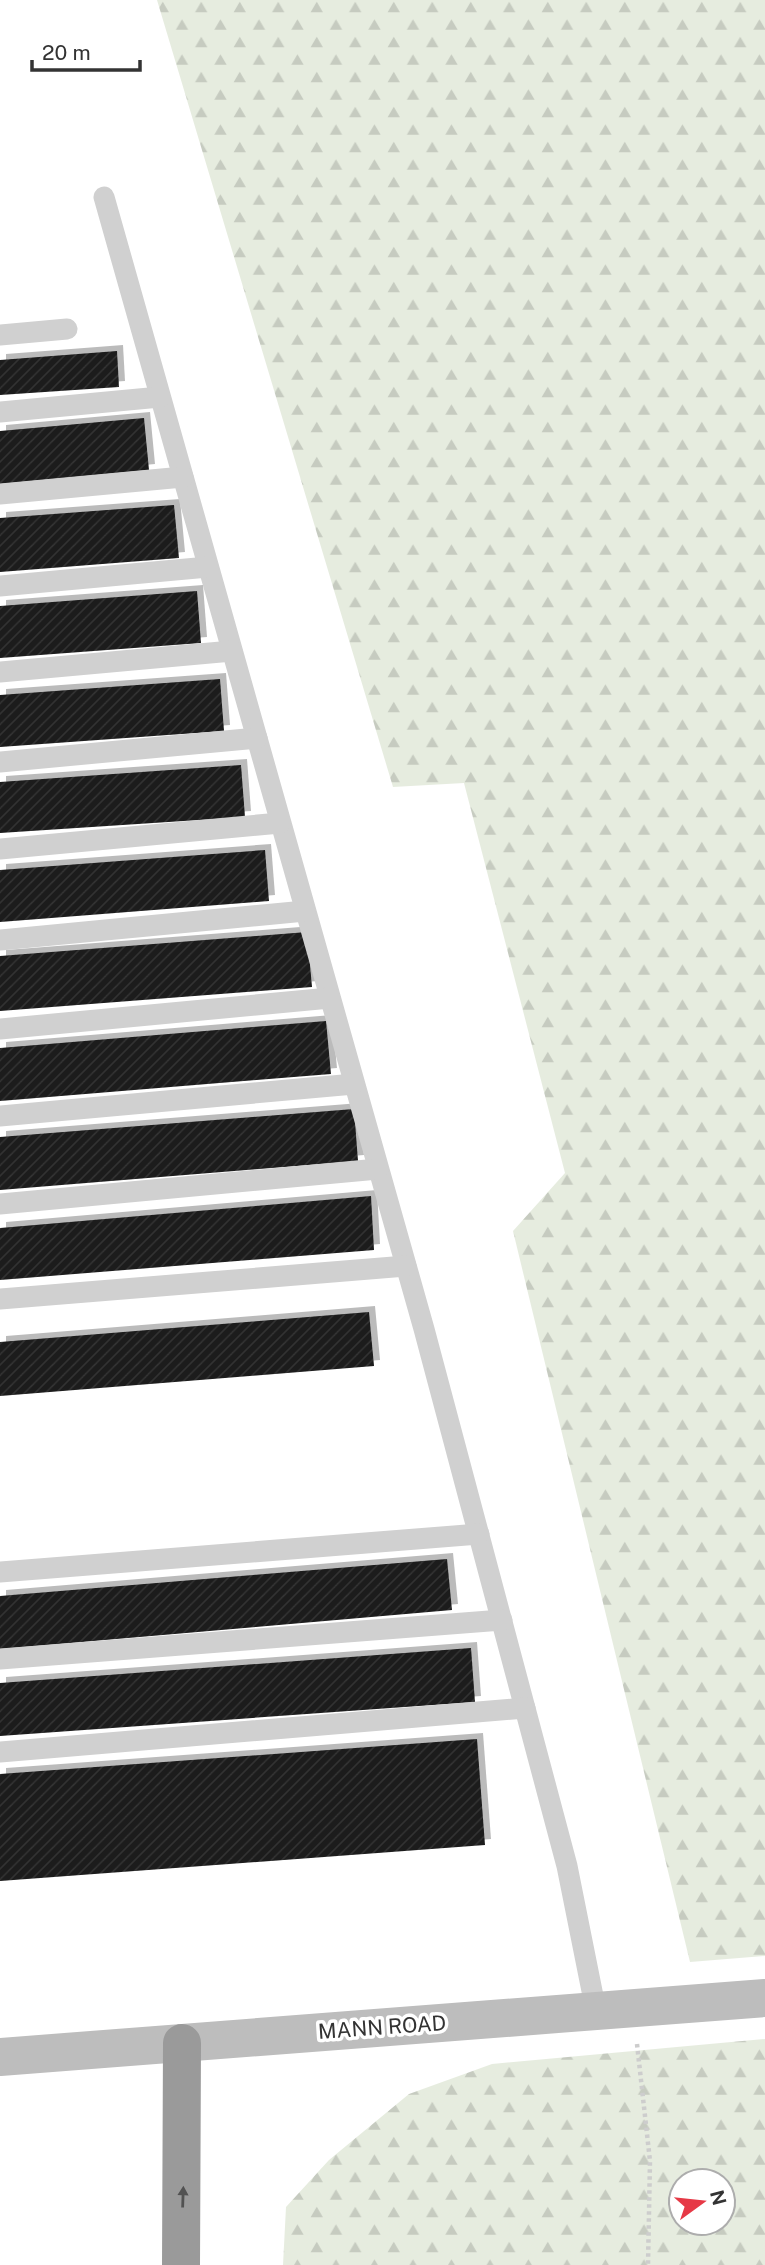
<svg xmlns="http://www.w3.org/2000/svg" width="765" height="2265" font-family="'Public Sans',sans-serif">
<defs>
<pattern id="forest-firs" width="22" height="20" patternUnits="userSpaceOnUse" patternTransform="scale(1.75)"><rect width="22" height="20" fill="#e6ecdf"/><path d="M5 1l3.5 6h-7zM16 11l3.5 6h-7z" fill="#c6cbc0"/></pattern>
<pattern id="building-hatch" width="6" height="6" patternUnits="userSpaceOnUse" patternTransform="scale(1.75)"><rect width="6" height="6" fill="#1a1a1a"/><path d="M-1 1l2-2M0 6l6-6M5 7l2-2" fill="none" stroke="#333"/></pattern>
<filter id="shadow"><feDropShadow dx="6" dy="-6" stdDeviation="0" flood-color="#0004"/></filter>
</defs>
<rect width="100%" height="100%" fill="#fff"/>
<g fill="url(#forest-firs)" fill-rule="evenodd">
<path d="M 157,0 L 765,0 L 765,1956 L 690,1962 L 513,1231 L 565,1173 L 464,783 L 393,787 Z"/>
<path d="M 765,2039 L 765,2265 L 283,2265 L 286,2207 L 329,2160 L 409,2094 L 492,2064 ZM 723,2181 L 723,2223 L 681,2223 L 681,2181 Z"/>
</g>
<g fill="url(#building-hatch)" filter="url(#shadow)">
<path d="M 117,351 L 119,387 L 0,395 L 0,360 Z"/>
<path d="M 144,418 L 149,470 L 0,484 L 0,431 Z"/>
<path d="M 174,505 L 179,558 L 0,572 L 0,518 Z"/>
<path d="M 197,591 L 201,643 L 0,658 L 0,606 Z"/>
<path d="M 220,679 L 224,731 L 0,747 L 0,695 Z"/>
<path d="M 241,765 L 245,817 L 0,833 L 0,782 Z"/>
<path d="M 265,850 L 269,901 L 0,922 L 0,870 Z"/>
<path d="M 307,932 L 312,987 L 0,1011 L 0,956 Z"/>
<path d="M 326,1021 L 331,1074 L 0,1101 L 0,1048 Z"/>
<path d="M 354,1109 L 358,1161 L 0,1190 L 0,1137 Z"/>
<path d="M 371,1196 L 374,1250 L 0,1280 L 0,1228 Z"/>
<path d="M 369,1312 L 374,1366 L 0,1396 L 0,1342 Z"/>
<path d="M 447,1559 L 452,1610 L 0,1649 L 0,1596 Z"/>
<path d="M 471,1648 L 475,1702 L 0,1736 L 0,1683 Z"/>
<path d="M 477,1739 L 485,1845 L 0,1881 L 0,1774 Z"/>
</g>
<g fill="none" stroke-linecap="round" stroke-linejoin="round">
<path stroke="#cdcdcd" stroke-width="4.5" stroke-dasharray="3.5 3.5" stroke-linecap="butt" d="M 637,2044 L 650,2161 L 648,2265"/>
<g stroke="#d0d0d0" stroke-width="21">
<path d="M 104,197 L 424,1329 L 567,1866 L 596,2011"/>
<path d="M 0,335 L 67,329"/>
<path d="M 0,412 L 160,397"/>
<path d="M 0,494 L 183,477"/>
<path d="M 0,586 L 208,567"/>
<path d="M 0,672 L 232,651"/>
<path d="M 0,762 L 257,738"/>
<path d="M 0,849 L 280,823"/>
<path d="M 0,940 L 305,911"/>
<path d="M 0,1029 L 330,998"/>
<path d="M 0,1116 L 354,1084"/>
<path d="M 0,1204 L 378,1169"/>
<path d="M 0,1299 L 406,1266"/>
<path d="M 0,1572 L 479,1534"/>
<path d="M 0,1659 L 502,1620"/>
<path d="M 0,1752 L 525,1708"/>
</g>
<path stroke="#bdbdbd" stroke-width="38" d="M 0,2057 L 765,1998"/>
<path stroke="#9a9a9a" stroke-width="38" d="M 181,2265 L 182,2043"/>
</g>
<defs><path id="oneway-solid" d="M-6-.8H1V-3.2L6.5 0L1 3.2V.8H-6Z" transform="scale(1.75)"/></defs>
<use fill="#525252" href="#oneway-solid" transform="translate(183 2197) rotate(-88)"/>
<g text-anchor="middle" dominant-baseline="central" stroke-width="7" stroke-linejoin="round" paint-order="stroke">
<g font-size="21" fill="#333" stroke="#fff">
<text transform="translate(382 2027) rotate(-4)">MANN ROAD</text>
</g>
</g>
<g transform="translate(702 2202) rotate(75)"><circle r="33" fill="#ffffff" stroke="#adadad" stroke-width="2"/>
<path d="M0-5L12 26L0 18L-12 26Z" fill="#e63946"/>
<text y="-10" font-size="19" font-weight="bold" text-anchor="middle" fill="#333333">N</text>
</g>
<path d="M32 60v10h108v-10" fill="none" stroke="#333333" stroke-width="3.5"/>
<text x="42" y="60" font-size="21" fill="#333333" stroke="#ffffff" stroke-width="5" paint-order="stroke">20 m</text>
</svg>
